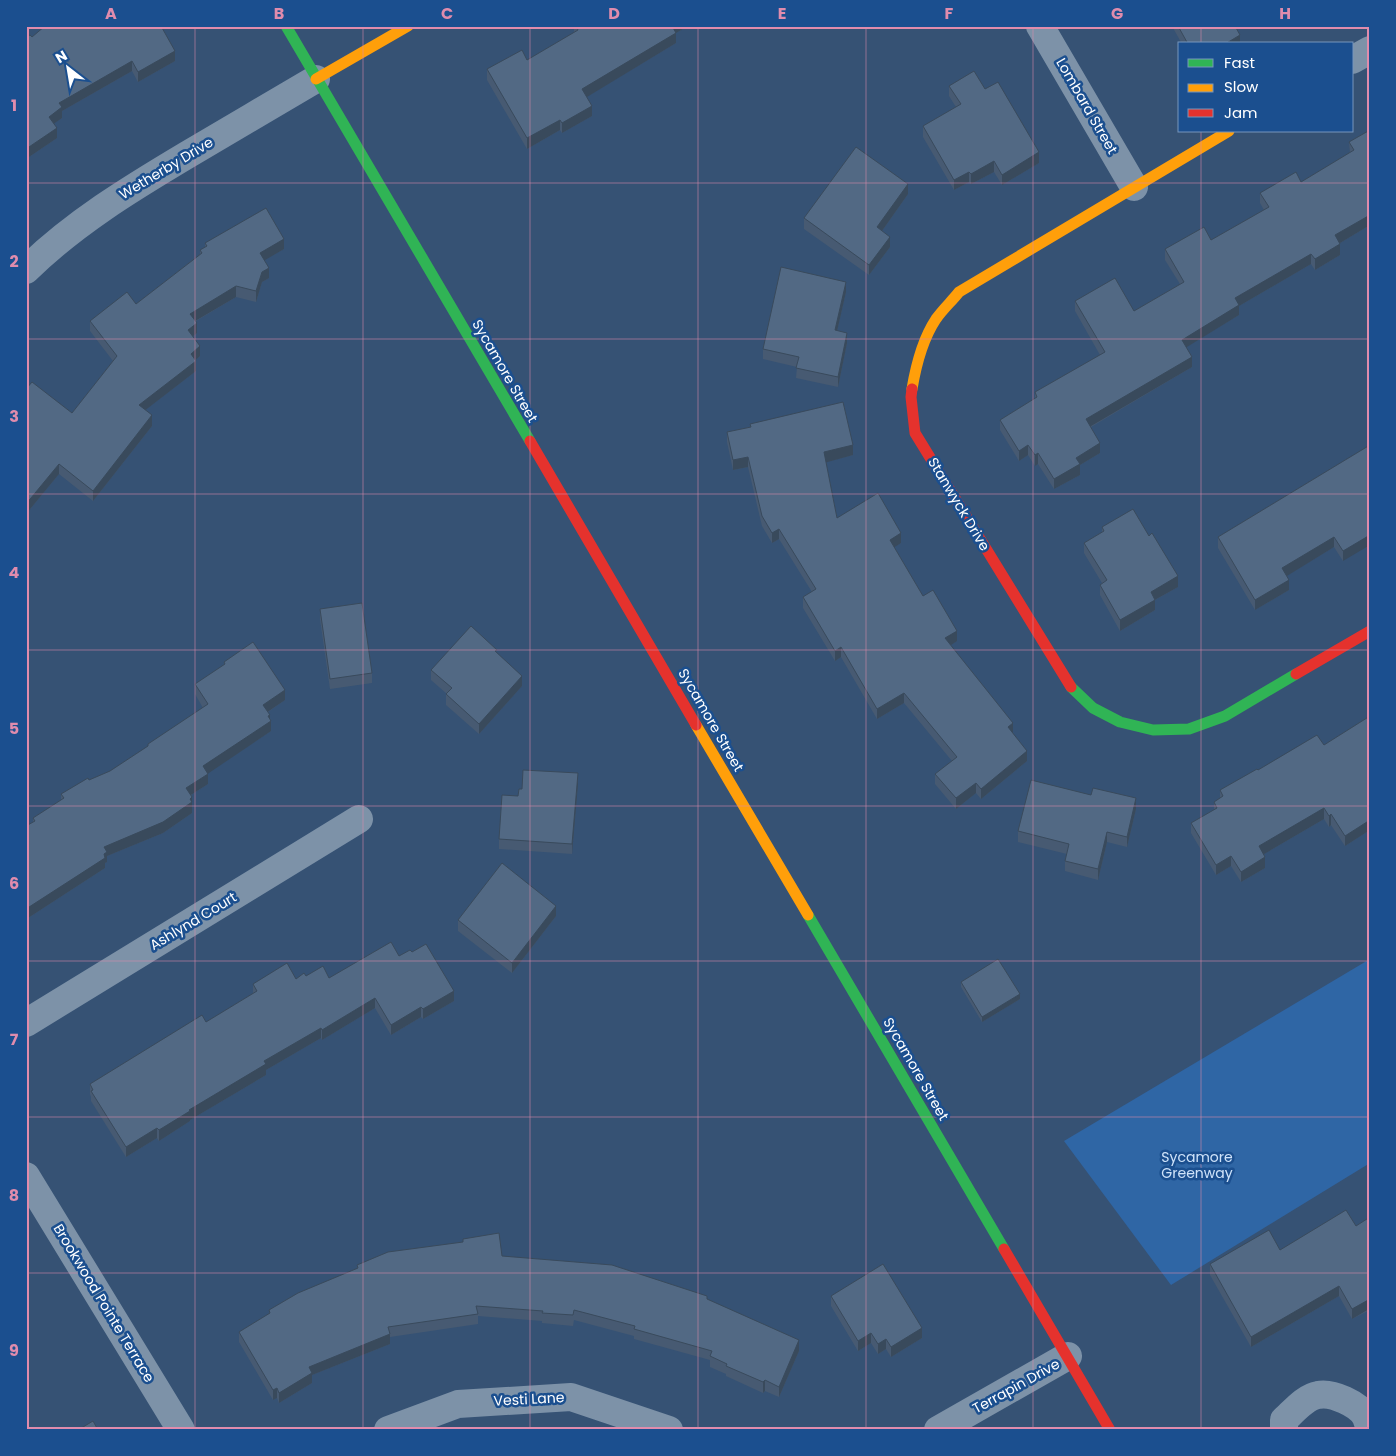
<svg xmlns="http://www.w3.org/2000/svg" width="1396" height="1456" font-family="Poppins,sans-serif">
<rect width="100%" height="100%" fill="#365274"/>
<path fill="#2f66a5" d="M 1370,959 L 1370,1163 L 1171,1285 L 1064,1141 Z"/>
<g fill="none" stroke-linecap="round" stroke-linejoin="round">
<g stroke="#7d92a8" stroke-width="28">
<path d="M 1040,26 L 1134,187"/>
<path d="M 1352,60 L 1370,50"/>
<path d="M 26,270 C 74,223 130,189 187,155 C 230,130 273,104 316,79"/>
<path d="M 26,1023 L 359,819"/>
<path d="M 26,1176 L 181,1430"/>
<path d="M 388,1430 L 458,1404 L 571,1397 L 669,1430"/>
<path d="M 938,1430 L 1068,1356"/>
<path d="M 1284,1430 L 1284,1420 C 1293,1412 1305,1397 1318,1395 C 1332,1392 1359,1404 1366,1417 C 1367,1420 1368,1424 1370,1428"/>
</g>
<g stroke="#30b455" stroke-width="11">
<path d="M 286,26 L 530,441"/>
<path d="M 1071,687 L 1093,708 L 1120,722 L 1153,730 L 1189,729 L 1225,716 L 1296,674"/>
<path d="M 808,915 L 1004,1249"/>
</g>
<g stroke="#ff9f0a" stroke-width="11">
<path d="M 316,79 L 408,26"/>
<path d="M 912,389 C 916,365 922,340 936,319 C 943,309 952,301 959,292 L 1229,131"/>
<path d="M 696,725 L 808,915"/>
</g>
<g stroke="#e5322d" stroke-width="11">
<path d="M 912,389 L 911,397 L 915,433 L 1071,687"/>
<path d="M 530,441 L 696,725"/>
<path d="M 1296,674 L 1370,631"/>
<path d="M 1004,1249 L 1110,1430"/>
</g>
</g>
<g fill="#475a72">
<path d="M 574,26 L 688,26 L 676,33 L 676,43 L 586,97 L 592,116 L 562,133 L 560,130 L 527,149 L 487,80 L 487,69 L 527,60 L 574,33 Z"/>
<path d="M 1172,26 L 1235,26 L 1240,44 L 1182,44 Z"/>
<path d="M 26,37 L 32,37 L 175,61 L 138,82 L 132,71 L 62,111 L 62,118 L 54,123 L 57,138 L 26,159 Z"/>
<path d="M 949,86 L 985,89 L 1039,163 L 1002,185 L 994,172 L 971,184 L 969,182 L 954,190 L 923,137 L 923,126 L 956,107 L 949,96 Z"/>
<path d="M 1370,130 L 1370,225 L 1340,243 L 1340,255 L 1315,270 L 1311,264 L 1239,306 L 1239,315 L 1186,347 L 1192,367 L 1091,427 L 1100,453 L 1080,465 L 1080,475 L 1054,489 L 1038,464 L 1035,466 L 1028,455 L 1019,461 L 1000,430 L 1000,420 L 1035,399 L 1035,392 L 1100,355 L 1075,311 L 1075,301 L 1134,311 L 1180,284 L 1165,260 L 1165,249 L 1211,240 L 1264,210 L 1260,203 L 1260,193 L 1301,182 L 1350,153 L 1349,142 Z"/>
<path d="M 908,194 L 882,231 L 890,247 L 869,275 L 804,229 L 804,218 Z"/>
<path d="M 205,243 L 284,249 L 264,260 L 269,278 L 262,282 L 256,302 L 236,297 L 196,321 L 197,333 L 193,336 L 200,356 L 195,360 L 196,371 L 145,410 L 152,426 L 93,501 L 59,474 L 26,514 L 26,389 L 72,413 L 113,361 L 90,331 L 90,321 L 136,304 L 200,254 L 200,250 L 205,247 Z"/>
<path d="M 846,292 L 837,331 L 847,343 L 838,387 L 796,378 L 797,367 L 763,359 L 763,349 Z"/>
<path d="M 750,424 L 853,455 L 826,462 L 837,518 L 901,543 L 894,547 L 923,596 L 957,641 L 950,645 L 1013,733 L 1027,761 L 981,799 L 976,793 L 956,809 L 935,784 L 935,774 L 952,761 L 904,703 L 877,719 L 841,657 L 835,661 L 803,608 L 803,597 L 812,592 L 779,539 L 772,543 L 762,526 L 748,467 L 733,470 L 727,442 L 727,432 L 750,427 Z"/>
<path d="M 1370,445 L 1343,561 L 1334,547 L 1286,576 L 1289,590 L 1255,610 L 1218,548 L 1218,537 Z"/>
<path d="M 1102,527 L 1178,587 L 1155,600 L 1155,610 L 1120,631 L 1100,595 L 1100,585 L 1102,583 L 1084,553 L 1084,543 L 1102,532 Z"/>
<path d="M 320,609 L 372,673 L 372,683 L 330,689 L 320,619 Z"/>
<path d="M 497,653 L 522,686 L 479,734 L 446,705 L 446,694 L 447,694 L 431,680 L 431,670 Z"/>
<path d="M 224,662 L 285,700 L 268,712 L 270,719 L 271,731 L 208,773 L 208,784 L 191,795 L 192,797 L 192,813 L 163,833 L 107,856 L 107,862 L 105,863 L 105,868 L 28,918 L 28,923 L 26,924 L 26,826 L 33,822 L 33,818 L 61,800 L 61,794 L 89,780 L 110,771 L 148,747 L 148,744 L 203,708 L 195,694 L 195,684 L 224,665 Z"/>
<path d="M 1370,716 L 1370,830 L 1345,846 L 1331,825 L 1329,827 L 1324,819 L 1264,854 L 1265,868 L 1241,882 L 1231,866 L 1216,875 L 1191,833 L 1191,823 L 1214,810 L 1214,802 L 1220,798 L 1220,790 L 1258,770 L 1324,745 Z"/>
<path d="M 578,784 L 572,854 L 499,849 L 499,839 L 522,789 Z"/>
<path d="M 1136,809 L 1127,847 L 1107,842 L 1098,880 L 1065,871 L 1065,861 L 1067,854 L 1018,842 L 1018,831 Z"/>
<path d="M 556,916 L 512,973 L 458,931 L 458,920 Z"/>
<path d="M 412,952 L 454,1001 L 423,1019 L 421,1017 L 391,1035 L 375,1008 L 322,1040 L 321,1038 L 266,1070 L 266,1075 L 190,1120 L 190,1121 L 159,1141 L 157,1138 L 126,1157 L 91,1101 L 91,1097 L 90,1094 L 90,1084 L 206,1022 L 253,994 L 253,984 L 296,979 L 306,976 L 329,978 Z"/>
<path d="M 961,982 L 1020,999 L 982,1022 L 961,987 Z"/>
<path d="M 1370,1217 L 1370,1310 L 1352,1319 L 1339,1296 L 1251,1347 L 1210,1275 L 1210,1264 L 1280,1250 L 1356,1226 Z"/>
<path d="M 463,1239 L 502,1256 L 707,1299 L 799,1351 L 779,1397 L 765,1391 L 763,1393 L 726,1376 L 726,1374 L 710,1367 L 710,1360 L 634,1339 L 634,1336 L 574,1320 L 573,1326 L 542,1323 L 542,1321 L 478,1316 L 478,1324 L 390,1337 L 390,1344 L 312,1375 L 312,1383 L 279,1403 L 277,1398 L 273,1400 L 239,1342 L 239,1332 L 269,1314 L 269,1310 L 357,1269 L 357,1265 L 463,1242 Z"/>
<path d="M 831,1296 L 922,1338 L 891,1357 L 886,1349 L 878,1354 L 871,1343 L 858,1351 L 831,1306 Z"/>
</g>
<g fill="#394a5c">
<path d="M 672,26 L 688,26 L 676,33 L 676,43 L 582,100 L 582,89 Z"/>
<path d="M 1240,35 L 1240,44 L 1225,44 Z"/>
<path d="M 175,51 L 175,61 L 138,82 L 138,72 Z"/>
<path d="M 132,61 L 132,71 L 62,111 L 62,118 L 49,127 L 49,117 L 59,103 Z"/>
<path d="M 592,106 L 592,116 L 562,133 L 562,123 Z"/>
<path d="M 560,120 L 560,130 L 527,149 L 527,138 Z"/>
<path d="M 57,128 L 57,138 L 26,159 L 26,149 Z"/>
<path d="M 1039,152 L 1039,163 L 1002,185 L 1002,175 Z"/>
<path d="M 994,161 L 994,172 L 971,184 L 971,174 Z"/>
<path d="M 969,172 L 969,182 L 954,190 L 954,180 Z"/>
<path d="M 908,184 L 908,194 L 877,238 L 877,227 Z"/>
<path d="M 1370,215 L 1370,225 L 1335,246 L 1335,235 Z"/>
<path d="M 890,237 L 890,247 L 869,275 L 869,265 Z"/>
<path d="M 284,239 L 284,249 L 260,263 L 260,253 Z"/>
<path d="M 1340,244 L 1340,255 L 1315,270 L 1315,259 Z"/>
<path d="M 1311,254 L 1311,264 L 1239,306 L 1239,315 L 1182,350 L 1182,340 L 1235,298 Z"/>
<path d="M 269,268 L 269,278 L 262,282 L 256,302 L 256,291 L 262,272 Z"/>
<path d="M 846,282 L 846,292 L 835,340 L 835,330 Z"/>
<path d="M 236,286 L 236,297 L 190,324 L 190,314 Z"/>
<path d="M 197,323 L 197,333 L 188,340 L 188,330 Z"/>
<path d="M 847,333 L 847,343 L 838,387 L 838,377 Z"/>
<path d="M 200,346 L 200,356 L 191,364 L 191,354 Z"/>
<path d="M 1192,357 L 1192,367 L 1086,429 L 1086,419 Z"/>
<path d="M 196,361 L 196,371 L 139,415 L 139,405 Z"/>
<path d="M 152,415 L 152,426 L 93,501 L 93,491 Z"/>
<path d="M 1100,443 L 1100,453 L 1080,465 L 1080,475 L 1054,489 L 1054,479 L 1076,458 Z"/>
<path d="M 853,445 L 853,455 L 824,463 L 824,452 Z"/>
<path d="M 1028,445 L 1028,455 L 1019,461 L 1019,451 Z"/>
<path d="M 1038,453 L 1038,464 L 1035,466 L 1035,455 Z"/>
<path d="M 748,457 L 748,467 L 733,470 L 733,460 Z"/>
<path d="M 59,464 L 59,474 L 26,514 L 26,504 Z"/>
<path d="M 779,529 L 779,539 L 772,543 L 772,533 Z"/>
<path d="M 901,533 L 901,543 L 890,550 L 890,540 Z"/>
<path d="M 1370,535 L 1370,545 L 1343,561 L 1343,551 Z"/>
<path d="M 1334,537 L 1334,547 L 1282,579 L 1282,568 Z"/>
<path d="M 1178,576 L 1178,587 L 1151,602 L 1151,592 Z"/>
<path d="M 1289,580 L 1289,590 L 1255,610 L 1255,600 Z"/>
<path d="M 1155,600 L 1155,610 L 1120,631 L 1120,620 Z"/>
<path d="M 957,631 L 957,641 L 945,649 L 945,638 Z"/>
<path d="M 841,647 L 841,657 L 835,661 L 835,651 Z"/>
<path d="M 522,676 L 522,686 L 479,734 L 479,724 Z"/>
<path d="M 285,690 L 285,700 L 263,715 L 263,705 Z"/>
<path d="M 904,693 L 904,703 L 877,719 L 877,709 Z"/>
<path d="M 270,715 L 270,722 L 271,721 L 271,731 L 203,777 L 203,766 Z"/>
<path d="M 1013,723 L 1013,733 L 1008,738 L 1008,727 Z"/>
<path d="M 1027,751 L 1027,761 L 981,799 L 981,789 Z"/>
<path d="M 578,773 L 578,784 L 572,854 L 572,844 Z"/>
<path d="M 208,774 L 208,784 L 186,798 L 186,788 Z"/>
<path d="M 976,783 L 976,793 L 956,809 L 956,798 Z"/>
<path d="M 192,797 L 192,813 L 163,833 L 107,856 L 107,862 L 105,863 L 105,868 L 28,918 L 28,923 L 26,924 L 26,909 L 104,847 Z"/>
<path d="M 1136,798 L 1136,809 L 1127,847 L 1127,837 Z"/>
<path d="M 1324,808 L 1324,819 L 1259,857 L 1259,846 Z"/>
<path d="M 1331,814 L 1331,825 L 1329,827 L 1329,816 Z"/>
<path d="M 1370,820 L 1370,830 L 1345,846 L 1345,836 Z"/>
<path d="M 1107,832 L 1107,842 L 1098,880 L 1098,869 Z"/>
<path d="M 1231,856 L 1231,866 L 1216,875 L 1216,865 Z"/>
<path d="M 1265,857 L 1265,868 L 1241,882 L 1241,872 Z"/>
<path d="M 556,906 L 556,916 L 512,973 L 512,963 Z"/>
<path d="M 454,991 L 454,1001 L 423,1019 L 423,1009 Z"/>
<path d="M 1020,994 L 1020,999 L 982,1022 L 982,1017 Z"/>
<path d="M 375,998 L 375,1008 L 322,1040 L 322,1030 Z"/>
<path d="M 421,1007 L 421,1017 L 391,1035 L 391,1025 Z"/>
<path d="M 321,1028 L 321,1038 L 266,1070 L 266,1075 L 190,1120 L 190,1121 L 159,1141 L 159,1130 L 264,1061 Z"/>
<path d="M 157,1128 L 157,1138 L 126,1157 L 126,1147 Z"/>
<path d="M 1339,1286 L 1339,1296 L 1251,1347 L 1251,1337 Z"/>
<path d="M 1369,1299 L 1369,1309 L 1352,1319 L 1352,1309 Z"/>
<path d="M 922,1328 L 922,1338 L 891,1357 L 891,1347 Z"/>
<path d="M 871,1333 L 871,1343 L 858,1351 L 858,1341 Z"/>
<path d="M 390,1334 L 390,1344 L 312,1375 L 312,1383 L 279,1403 L 279,1393 L 309,1367 Z"/>
<path d="M 886,1339 L 886,1349 L 878,1354 L 878,1344 Z"/>
<path d="M 799,1340 L 799,1351 L 779,1397 L 779,1387 Z"/>
<path d="M 765,1380 L 765,1391 L 763,1393 L 763,1382 Z"/>
<path d="M 277,1388 L 277,1398 L 273,1400 L 273,1390 Z"/>
</g>
<g fill="#526984" stroke="#394a5c">
<path d="M 45,26 L 161,26 L 175,51 L 138,72 L 132,61 L 59,103 L 62,107 L 49,117 L 57,128 L 26,149 L 26,37 L 30,35 L 32,37 Z"/>
<path d="M 576,26 L 672,26 L 676,33 L 582,89 L 592,106 L 562,123 L 560,120 L 527,138 L 487,69 L 522,50 L 527,60 L 578,30 Z"/>
<path d="M 1178,26 L 1235,26 L 1240,35 L 1225,44 L 1188,44 Z"/>
<path d="M 974,71 L 985,89 L 998,82 L 1039,152 L 1002,175 L 994,161 L 971,174 L 969,172 L 954,180 L 923,126 L 961,104 L 949,86 Z"/>
<path d="M 1370,130 L 1370,215 L 1335,235 L 1340,244 L 1315,259 L 1311,254 L 1235,298 L 1239,305 L 1182,340 L 1192,357 L 1086,419 L 1100,443 L 1076,458 L 1080,464 L 1054,479 L 1038,453 L 1035,455 L 1028,445 L 1019,451 L 1000,420 L 1037,397 L 1035,392 L 1105,352 L 1075,301 L 1115,278 L 1134,311 L 1184,282 L 1165,249 L 1204,227 L 1211,240 L 1269,207 L 1260,193 L 1296,172 L 1301,182 L 1354,150 L 1349,142 Z"/>
<path d="M 856,147 L 908,184 L 877,227 L 890,237 L 869,265 L 804,218 Z"/>
<path d="M 266,208 L 284,239 L 260,253 L 269,268 L 262,272 L 256,291 L 236,286 L 190,314 L 197,323 L 188,330 L 200,346 L 191,354 L 196,361 L 139,405 L 152,415 L 93,491 L 59,464 L 26,504 L 26,389 L 32,382 L 72,413 L 117,356 L 90,321 L 127,292 L 136,304 L 202,253 L 200,250 L 207,246 L 205,243 Z"/>
<path d="M 781,267 L 846,282 L 835,330 L 847,333 L 838,377 L 796,368 L 799,357 L 763,349 Z"/>
<path d="M 843,402 L 853,445 L 824,452 L 837,518 L 878,493 L 901,533 L 890,540 L 923,596 L 933,590 L 957,631 L 945,638 L 1013,723 L 1008,727 L 1027,751 L 981,789 L 976,783 L 956,798 L 935,774 L 957,757 L 904,693 L 877,709 L 841,647 L 835,651 L 803,597 L 816,589 L 779,529 L 772,533 L 762,516 L 748,457 L 733,460 L 727,432 L 751,427 L 750,424 Z"/>
<path d="M 1370,445 L 1370,535 L 1343,551 L 1334,537 L 1282,568 L 1289,580 L 1255,600 L 1218,537 Z"/>
<path d="M 1133,509 L 1149,536 L 1152,533 L 1178,576 L 1151,592 L 1155,600 L 1120,620 L 1100,585 L 1107,580 L 1084,543 L 1104,531 L 1102,527 Z"/>
<path d="M 362,603 L 372,673 L 330,679 L 320,609 Z"/>
<path d="M 471,626 L 497,650 L 495,651 L 522,676 L 479,724 L 446,694 L 452,688 L 431,670 Z"/>
<path d="M 253,642 L 285,690 L 263,705 L 270,715 L 268,716 L 271,721 L 203,766 L 208,774 L 186,788 L 192,797 L 190,799 L 192,802 L 163,822 L 104,847 L 107,852 L 104,854 L 105,858 L 26,909 L 26,826 L 35,821 L 33,818 L 64,798 L 61,794 L 88,778 L 89,780 L 110,771 L 148,746 L 148,744 L 208,704 L 195,684 L 225,664 L 224,662 Z"/>
<path d="M 1370,716 L 1370,820 L 1345,836 L 1331,814 L 1329,816 L 1324,808 L 1259,846 L 1265,857 L 1241,872 L 1231,856 L 1216,865 L 1191,823 L 1217,808 L 1214,802 L 1223,796 L 1220,790 L 1257,769 L 1258,770 L 1317,735 L 1324,745 Z"/>
<path d="M 523,770 L 578,773 L 572,844 L 499,839 L 502,795 L 518,796 L 519,789 L 522,789 Z"/>
<path d="M 1031,780 L 1091,795 L 1093,788 L 1136,798 L 1127,837 L 1107,832 L 1098,869 L 1065,861 L 1069,844 L 1018,831 Z"/>
<path d="M 502,863 L 556,906 L 512,963 L 458,920 Z"/>
<path d="M 391,942 L 399,956 L 410,950 L 412,952 L 426,944 L 454,991 L 423,1009 L 421,1007 L 391,1025 L 375,998 L 322,1030 L 321,1028 L 264,1061 L 266,1064 L 189,1110 L 190,1111 L 159,1130 L 157,1128 L 126,1147 L 91,1091 L 93,1090 L 90,1084 L 202,1015 L 206,1022 L 257,991 L 253,984 L 287,963 L 296,979 L 304,973 L 306,976 L 323,966 L 329,978 Z"/>
<path d="M 998,959 L 1020,994 L 982,1017 L 961,982 Z"/>
<path d="M 1346,1210 L 1356,1226 L 1370,1217 L 1370,1299 L 1352,1309 L 1339,1286 L 1251,1337 L 1210,1264 L 1269,1230 L 1280,1250 Z"/>
<path d="M 499,1233 L 502,1256 L 612,1265 L 707,1296 L 707,1299 L 799,1340 L 779,1387 L 765,1380 L 763,1382 L 726,1366 L 727,1364 L 710,1356 L 712,1351 L 634,1329 L 635,1326 L 574,1310 L 573,1315 L 542,1313 L 543,1311 L 476,1306 L 478,1314 L 388,1327 L 390,1334 L 309,1367 L 312,1373 L 279,1393 L 277,1388 L 273,1390 L 239,1332 L 270,1313 L 269,1310 L 298,1293 L 358,1268 L 357,1265 L 388,1252 L 463,1242 L 463,1239 Z"/>
<path d="M 883,1264 L 922,1328 L 891,1347 L 886,1339 L 878,1344 L 871,1333 L 858,1341 L 831,1296 Z"/>
<path d="M 93,1421 L 98,1430 L 78,1430 Z"/>
</g>
<path fill="none" stroke="#e08cad" stroke-width="1" stroke-opacity="0.55" d="M 195,26 L 195,1430M 363,26 L 363,1430M 530,26 L 530,1430M 698,26 L 698,1430M 866,26 L 866,1430M 1033,26 L 1033,1430M 1201,26 L 1201,44M 1201,131 L 1201,1430M 26,183 L 1370,183M 26,339 L 1370,339M 26,494 L 1370,494M 26,650 L 1370,650M 26,806 L 1370,806M 26,961 L 1370,961M 26,1117 L 1370,1117M 26,1273 L 1370,1273"/>
<g text-anchor="middle" dominant-baseline="central" stroke-width="5" stroke-linejoin="round" paint-order="stroke">
<g font-size="14" fill="#fff" stroke="#1b4f8f">
<text transform="translate(1087 106) rotate(60)">Lombard Street</text>
<text transform="translate(166 168) rotate(-31)">Wetherby Drive</text>
<text transform="translate(505 371) rotate(60)">Sycamore Street</text>
<text transform="translate(959 504) rotate(59)">Stanwyck Drive</text>
<text transform="translate(711 720) rotate(60)">Sycamore Street</text>
<text transform="translate(193 921) rotate(-31)">Ashlynd Court</text>
<text transform="translate(916 1069) rotate(60)">Sycamore Street</text>
<text transform="translate(104 1303) rotate(59)">Brookwood Pointe Terrace</text>
<text transform="translate(1016 1386) rotate(-29)">Terrapin Drive</text>
<text transform="translate(529 1399) rotate(-3)">Vesti Lane</text>
</g>
<g font-size="14" fill="#cfe3fa" stroke="#1b4f8f">
<text x="1197" y="1157">Sycamore<tspan x="1197" dy="16">Greenway</tspan></text>
</g>
</g>
<rect width="1396" height="1456" fill="none" stroke="#1b4f8f" stroke-width="55"/>
<rect x="1178" y="42" width="175" height="90" fill="#1b4f8f" stroke="#7695bc"/>
<rect x="1188" y="59" width="25" height="8" fill="#30b455" stroke="#7695bc"/>
<text x="1224" y="68" font-size="15" fill="#ffffff">Fast</text>
<rect x="1188" y="84" width="25" height="8" fill="#ff9f0a" stroke="#7695bc"/>
<text x="1224" y="92" font-size="15" fill="#ffffff">Slow</text>
<rect x="1188" y="109" width="25" height="8" fill="#e5322d" stroke="#7695bc"/>
<text x="1224" y="118" font-size="15" fill="#ffffff">Jam</text>
<g transform="translate(68 68) rotate(329)" stroke="#1b4f8f" stroke-width="4" paint-order="stroke">
<path d="M0-4L9 19L0 12L-9 19Z" fill="#ffffff"/>
<text y="-8" font-size="14" font-weight="bold" text-anchor="middle" fill="#ffffff">N</text>
</g>
<rect x="28" y="28" width="1340" height="1400" fill="none" stroke="#e08cad" stroke-width="2"/>
<g font-size="16" text-anchor="middle" font-weight="bold" fill="#e08cad">
<text x="111" y="19">A</text>
<text x="279" y="19">B</text>
<text x="447" y="19">C</text>
<text x="614" y="19">D</text>
<text x="782" y="19">E</text>
<text x="949" y="19">F</text>
<text x="1117" y="19">G</text>
<text x="1285" y="19">H</text>
<text x="14" y="111">1</text>
<text x="14" y="267">2</text>
<text x="14" y="422">3</text>
<text x="14" y="578">4</text>
<text x="14" y="734">5</text>
<text x="14" y="889">6</text>
<text x="14" y="1045">7</text>
<text x="14" y="1201">8</text>
<text x="14" y="1356">9</text>
</g>
</svg>
